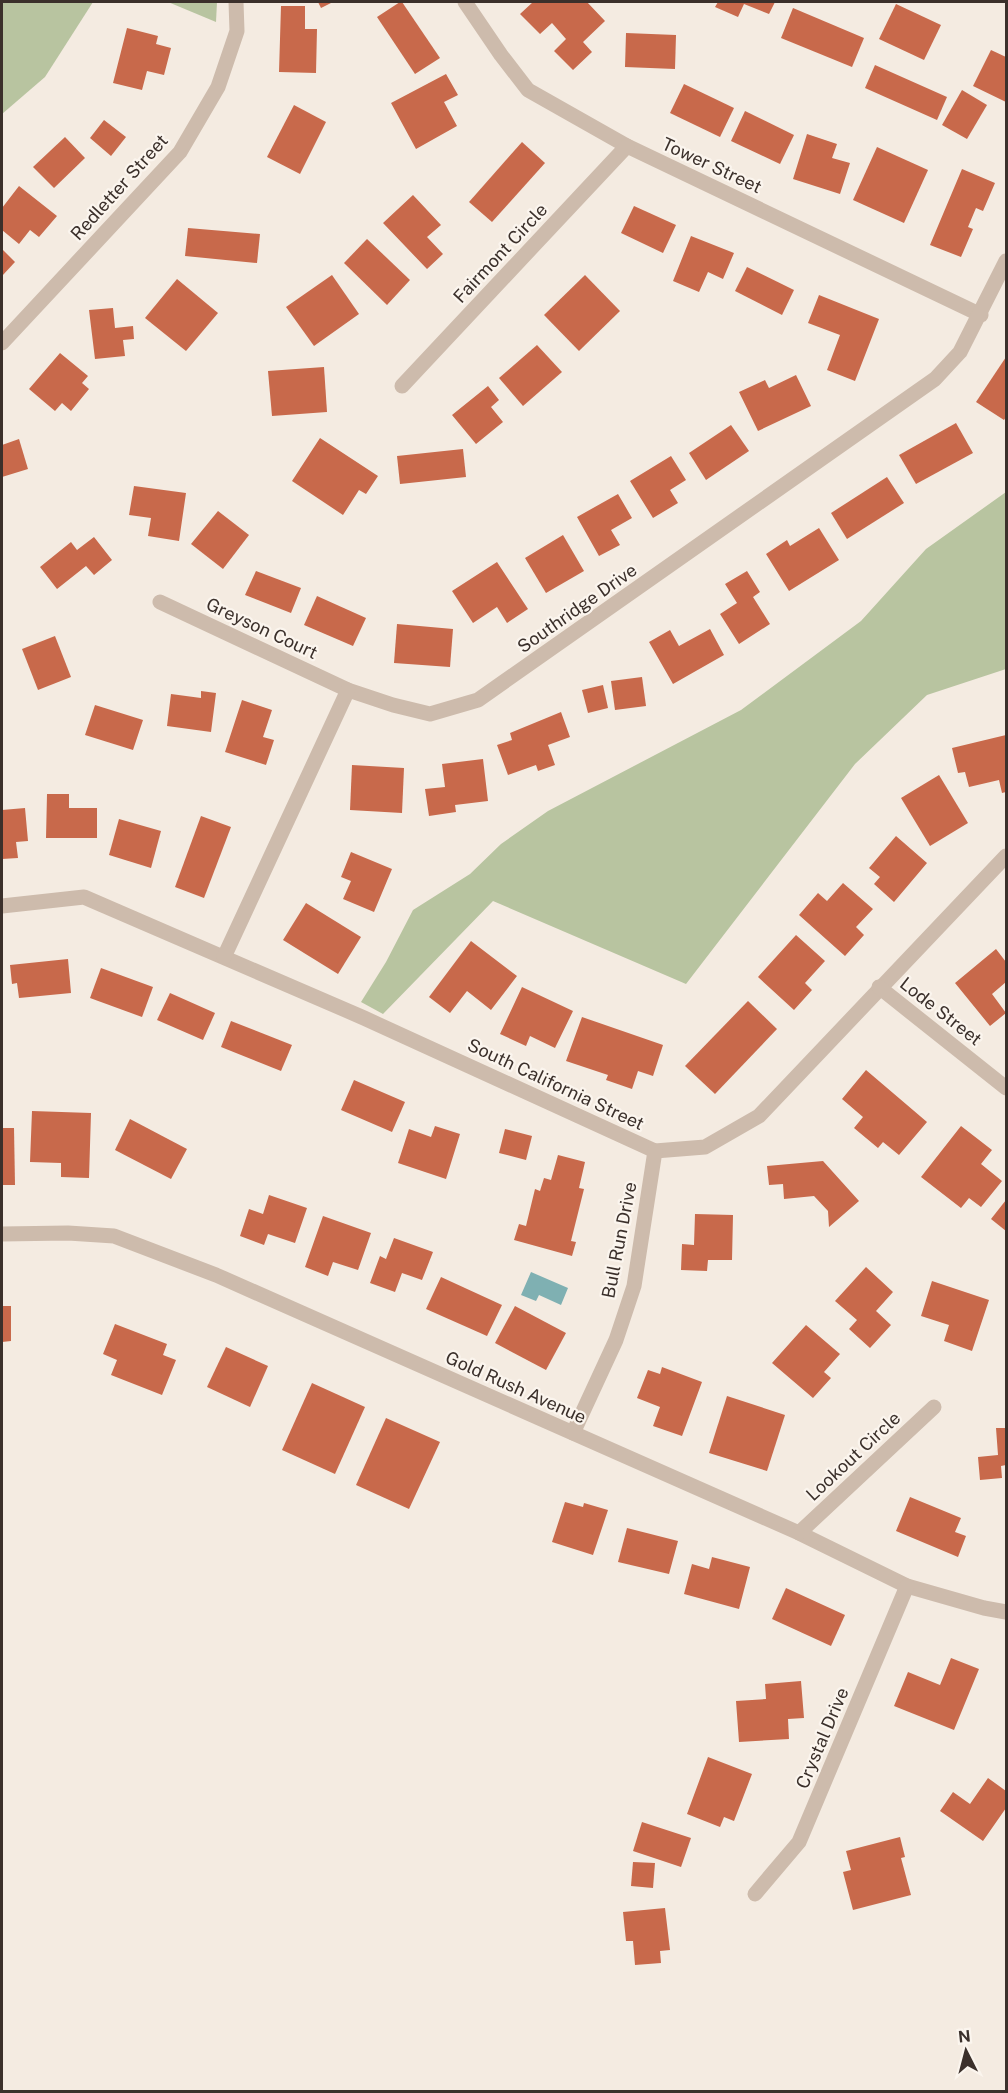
<svg xmlns="http://www.w3.org/2000/svg" width="1008" height="2093" font-family="'Public Sans',sans-serif">
<rect width="100%" height="100%" fill="#f4ebe1"/>
<g fill="#b8c4a0">
<path d="M 2,2 L 93,2 L 45,77 L 2,114 Z"/>
<path d="M 168,2 L 217,2 L 216,22 Z"/>
<path d="M 1006,492 L 1006,669 L 927,695 L 855,764 L 686,984 L 493,901 L 383,1014 L 361,1002 L 386,962 L 413,910 L 470,874 L 501,844 L 548,811 L 741,710 L 861,621 L 926,549 Z"/>
</g>
<path fill="#7fb0b2" d="M 531,1272 L 568,1288 L 561,1305 L 539,1295 L 536,1301 L 521,1295 Z"/>
<g fill="#c8694b">
<path d="M 318,2 L 333,2 L 321,8 Z"/>
<path d="M 400,2 L 402,2 L 440,58 L 415,74 L 377,17 Z"/>
<path d="M 533,2 L 546,3 L 587,2 L 605,21 L 583,42 L 592,52 L 573,70 L 554,51 L 566,39 L 552,23 L 540,34 L 520,14 Z"/>
<path d="M 718,2 L 775,2 L 769,14 L 744,4 L 738,17 L 715,7 Z"/>
<path d="M 896,4 L 941,25 L 924,60 L 879,39 Z"/>
<path d="M 281,6 L 305,6 L 305,29 L 317,29 L 316,73 L 279,72 Z"/>
<path d="M 793,8 L 864,38 L 852,67 L 781,38 Z"/>
<path d="M 127,28 L 158,36 L 156,44 L 171,48 L 164,75 L 147,71 L 142,90 L 113,83 Z"/>
<path d="M 626,33 L 676,35 L 675,69 L 625,67 Z"/>
<path d="M 991,50 L 1006,57 L 1006,102 L 973,86 Z"/>
<path d="M 875,65 L 947,97 L 937,120 L 865,88 Z"/>
<path d="M 446,74 L 458,95 L 444,102 L 457,126 L 416,149 L 391,103 Z"/>
<path d="M 684,84 L 734,108 L 720,137 L 670,113 Z"/>
<path d="M 962,90 L 987,105 L 967,139 L 942,125 Z"/>
<path d="M 294,105 L 326,122 L 300,174 L 267,157 Z"/>
<path d="M 745,111 L 794,135 L 780,164 L 731,141 Z"/>
<path d="M 104,120 L 126,137 L 111,156 L 90,138 Z"/>
<path d="M 807,134 L 837,144 L 832,158 L 850,163 L 840,194 L 793,179 Z"/>
<path d="M 65,137 L 85,158 L 54,188 L 33,167 Z"/>
<path d="M 522,142 L 545,163 L 492,222 L 469,202 Z"/>
<path d="M 877,147 L 928,170 L 904,223 L 853,200 Z"/>
<path d="M 962,169 L 995,183 L 983,211 L 976,208 L 968,227 L 973,229 L 961,257 L 930,245 Z"/>
<path d="M 19,186 L 57,216 L 39,237 L 30,230 L 19,244 L 2,230 L 2,208 Z"/>
<path d="M 413,195 L 441,225 L 427,237 L 443,254 L 427,269 L 383,223 Z"/>
<path d="M 634,206 L 676,225 L 663,253 L 621,233 Z"/>
<path d="M 188,228 L 260,234 L 257,263 L 185,256 Z"/>
<path d="M 691,236 L 734,253 L 723,279 L 708,272 L 699,292 L 673,281 Z"/>
<path d="M 367,239 L 410,280 L 387,305 L 344,263 Z"/>
<path d="M 2,249 L 15,262 L 2,276 Z"/>
<path d="M 747,267 L 794,290 L 782,315 L 735,291 Z"/>
<path d="M 332,275 L 359,314 L 314,346 L 286,307 Z"/>
<path d="M 585,275 L 620,311 L 579,351 L 544,315 Z"/>
<path d="M 177,279 L 218,313 L 186,351 L 145,318 Z"/>
<path d="M 819,295 L 879,319 L 855,381 L 827,370 L 840,335 L 808,323 Z"/>
<path d="M 113,308 L 115,328 L 133,326 L 134,339 L 123,340 L 125,356 L 95,359 L 89,310 Z"/>
<path d="M 537,345 L 562,372 L 523,406 L 499,378 Z"/>
<path d="M 60,353 L 88,376 L 82,383 L 89,389 L 71,411 L 62,403 L 55,411 L 29,389 Z"/>
<path d="M 1006,357 L 1006,417 L 1004,420 L 976,402 Z"/>
<path d="M 324,367 L 327,412 L 272,416 L 268,371 Z"/>
<path d="M 796,375 L 811,406 L 758,431 L 739,392 L 765,380 L 769,388 Z"/>
<path d="M 488,386 L 499,400 L 491,407 L 503,422 L 476,444 L 452,415 Z"/>
<path d="M 956,423 L 973,453 L 916,484 L 899,455 Z"/>
<path d="M 731,425 L 749,451 L 706,480 L 689,453 Z"/>
<path d="M 320,438 L 378,476 L 366,494 L 359,490 L 343,515 L 292,481 Z"/>
<path d="M 19,439 L 28,469 L 2,477 L 2,445 Z"/>
<path d="M 463,449 L 466,477 L 400,484 L 397,456 Z"/>
<path d="M 671,456 L 686,480 L 670,490 L 678,503 L 653,518 L 630,481 Z"/>
<path d="M 887,477 L 904,503 L 847,539 L 831,513 Z"/>
<path d="M 134,486 L 186,493 L 179,541 L 148,536 L 151,518 L 129,515 Z"/>
<path d="M 618,494 L 632,518 L 611,530 L 620,545 L 599,556 L 577,517 Z"/>
<path d="M 218,511 L 249,535 L 223,569 L 191,544 Z"/>
<path d="M 819,528 L 839,560 L 789,591 L 766,554 L 787,540 L 790,546 Z"/>
<path d="M 563,535 L 584,571 L 546,593 L 525,558 Z"/>
<path d="M 94,537 L 112,560 L 94,575 L 86,566 L 57,589 L 40,567 L 71,542 L 77,550 Z"/>
<path d="M 497,562 L 528,609 L 507,623 L 497,607 L 473,623 L 452,591 Z"/>
<path d="M 256,571 L 301,588 L 291,613 L 245,595 Z"/>
<path d="M 747,571 L 760,592 L 753,597 L 770,624 L 739,644 L 720,614 L 737,603 L 725,584 Z"/>
<path d="M 317,596 L 366,618 L 353,646 L 304,625 Z"/>
<path d="M 397,624 L 453,629 L 450,667 L 394,663 Z"/>
<path d="M 710,629 L 724,655 L 673,684 L 649,642 L 670,630 L 679,646 Z"/>
<path d="M 55,636 L 71,677 L 38,690 L 22,649 Z"/>
<path d="M 642,677 L 646,706 L 615,710 L 611,681 Z"/>
<path d="M 603,685 L 608,708 L 588,713 L 582,690 Z"/>
<path d="M 201,691 L 216,693 L 211,732 L 167,726 L 171,694 L 201,698 Z"/>
<path d="M 242,700 L 272,710 L 263,737 L 274,740 L 266,765 L 225,752 Z"/>
<path d="M 95,705 L 143,720 L 133,750 L 85,735 Z"/>
<path d="M 561,712 L 570,737 L 548,745 L 555,765 L 538,771 L 536,765 L 508,775 L 497,745 L 512,740 L 510,733 Z"/>
<path d="M 1006,735 L 1006,792 L 1002,793 L 999,780 L 969,787 L 965,772 L 958,773 L 952,748 Z"/>
<path d="M 483,759 L 488,801 L 455,805 L 456,812 L 429,816 L 425,789 L 445,787 L 442,764 Z"/>
<path d="M 352,765 L 404,768 L 402,813 L 350,810 Z"/>
<path d="M 939,775 L 968,823 L 930,846 L 901,798 Z"/>
<path d="M 47,794 L 69,794 L 69,808 L 97,808 L 97,838 L 46,838 Z"/>
<path d="M 25,808 L 28,841 L 16,842 L 18,858 L 2,859 L 2,810 Z"/>
<path d="M 201,816 L 231,827 L 204,898 L 175,887 Z"/>
<path d="M 119,819 L 161,831 L 151,868 L 109,855 Z"/>
<path d="M 896,836 L 927,863 L 894,902 L 874,884 L 880,877 L 869,868 Z"/>
<path d="M 351,852 L 392,869 L 374,912 L 343,899 L 351,881 L 341,877 Z"/>
<path d="M 843,883 L 873,909 L 856,927 L 864,935 L 845,956 L 799,915 L 818,893 L 827,901 Z"/>
<path d="M 306,903 L 361,937 L 338,974 L 283,940 Z"/>
<path d="M 796,935 L 825,961 L 805,983 L 812,990 L 794,1010 L 758,977 Z"/>
<path d="M 471,941 L 517,976 L 491,1010 L 467,991 L 450,1013 L 429,997 Z"/>
<path d="M 996,949 L 1006,962 L 1006,982 L 992,994 L 1006,1013 L 990,1026 L 955,983 Z"/>
<path d="M 68,959 L 71,993 L 19,998 L 17,983 L 12,984 L 10,965 Z"/>
<path d="M 101,968 L 153,987 L 142,1017 L 90,998 Z"/>
<path d="M 522,987 L 573,1011 L 555,1048 L 530,1036 L 526,1046 L 500,1034 Z"/>
<path d="M 170,993 L 215,1013 L 203,1040 L 157,1020 Z"/>
<path d="M 748,1001 L 777,1029 L 715,1094 L 685,1066 Z"/>
<path d="M 582,1017 L 663,1045 L 653,1076 L 638,1071 L 632,1089 L 606,1080 L 608,1075 L 566,1061 Z"/>
<path d="M 231,1021 L 292,1045 L 281,1071 L 221,1047 Z"/>
<path d="M 866,1070 L 927,1122 L 899,1155 L 883,1142 L 878,1148 L 854,1128 L 863,1117 L 842,1099 Z"/>
<path d="M 354,1080 L 405,1102 L 392,1132 L 341,1110 Z"/>
<path d="M 32,1111 L 91,1113 L 89,1178 L 61,1177 L 61,1163 L 30,1162 Z"/>
<path d="M 130,1119 L 187,1149 L 171,1179 L 115,1150 Z"/>
<path d="M 435,1126 L 460,1134 L 446,1179 L 398,1163 L 409,1129 L 431,1137 Z"/>
<path d="M 961,1126 L 992,1150 L 981,1164 L 1002,1181 L 981,1207 L 969,1198 L 961,1208 L 921,1177 Z"/>
<path d="M 2,1128 L 14,1128 L 15,1185 L 2,1185 Z"/>
<path d="M 505,1129 L 532,1136 L 526,1160 L 499,1153 Z"/>
<path d="M 558,1155 L 585,1162 L 579,1188 L 584,1189 L 571,1241 L 576,1242 L 572,1256 L 514,1240 L 519,1224 L 526,1226 L 535,1189 L 540,1191 L 544,1178 L 551,1180 Z"/>
<path d="M 823,1161 L 859,1201 L 829,1227 L 828,1211 L 814,1196 L 784,1199 L 783,1184 L 769,1185 L 767,1166 Z"/>
<path d="M 269,1195 L 307,1208 L 295,1243 L 268,1234 L 264,1245 L 240,1236 L 249,1209 L 263,1214 Z"/>
<path d="M 1006,1200 L 1006,1231 L 991,1219 Z"/>
<path d="M 695,1214 L 733,1215 L 732,1260 L 708,1260 L 707,1271 L 681,1270 L 682,1244 L 694,1245 Z"/>
<path d="M 323,1216 L 371,1233 L 358,1270 L 333,1262 L 328,1276 L 305,1267 Z"/>
<path d="M 394,1238 L 433,1252 L 422,1280 L 402,1273 L 395,1292 L 370,1283 L 380,1256 L 386,1259 Z"/>
<path d="M 866,1267 L 893,1292 L 876,1311 L 891,1325 L 870,1348 L 849,1329 L 857,1320 L 835,1301 Z"/>
<path d="M 441,1277 L 502,1305 L 487,1336 L 426,1309 Z"/>
<path d="M 932,1281 L 989,1300 L 972,1351 L 944,1341 L 949,1325 L 921,1316 Z"/>
<path d="M 2,1306 L 11,1306 L 11,1341 L 2,1342 Z"/>
<path d="M 515,1306 L 566,1333 L 546,1370 L 495,1343 Z"/>
<path d="M 115,1324 L 167,1344 L 163,1355 L 176,1360 L 162,1395 L 111,1375 L 117,1360 L 103,1354 Z"/>
<path d="M 806,1325 L 840,1354 L 824,1372 L 831,1378 L 813,1398 L 772,1363 Z"/>
<path d="M 226,1347 L 268,1366 L 250,1407 L 207,1387 Z"/>
<path d="M 662,1367 L 702,1382 L 682,1436 L 653,1426 L 660,1407 L 637,1398 L 648,1370 L 660,1374 Z"/>
<path d="M 312,1383 L 365,1407 L 335,1474 L 282,1450 Z"/>
<path d="M 727,1396 L 785,1415 L 767,1471 L 709,1453 Z"/>
<path d="M 386,1418 L 440,1442 L 409,1509 L 356,1485 Z"/>
<path d="M 996,1428 L 1006,1428 L 1006,1465 L 1001,1466 L 1002,1478 L 980,1480 L 978,1457 L 998,1455 Z"/>
<path d="M 910,1497 L 961,1518 L 955,1532 L 966,1536 L 958,1557 L 896,1531 Z"/>
<path d="M 565,1502 L 583,1507 L 584,1503 L 608,1510 L 593,1555 L 552,1542 Z"/>
<path d="M 627,1528 L 678,1541 L 669,1574 L 618,1562 Z"/>
<path d="M 712,1557 L 750,1567 L 739,1609 L 684,1594 L 692,1564 L 709,1569 Z"/>
<path d="M 786,1588 L 845,1615 L 831,1646 L 772,1619 Z"/>
<path d="M 951,1658 L 979,1669 L 954,1730 L 894,1706 L 908,1672 L 940,1685 Z"/>
<path d="M 801,1681 L 804,1718 L 788,1719 L 789,1739 L 739,1742 L 736,1701 L 766,1699 L 765,1684 Z"/>
<path d="M 708,1757 L 752,1774 L 734,1821 L 724,1817 L 720,1827 L 687,1814 Z"/>
<path d="M 988,1778 L 1006,1791 L 1006,1808 L 983,1841 L 940,1811 L 953,1792 L 970,1804 Z"/>
<path d="M 642,1822 L 691,1838 L 681,1867 L 633,1851 Z"/>
<path d="M 900,1837 L 905,1857 L 901,1858 L 911,1895 L 853,1910 L 843,1872 L 851,1870 L 846,1851 Z"/>
<path d="M 633,1862 L 655,1863 L 653,1888 L 631,1886 Z"/>
<path d="M 665,1908 L 670,1950 L 660,1951 L 661,1963 L 635,1965 L 633,1941 L 626,1941 L 623,1912 Z"/>
</g>
<g fill="none" stroke-linecap="round" stroke-linejoin="round">
<g stroke="#cdbbac" stroke-width="15">
<path d="M 465,2 L 501,55 L 528,90 L 627,146 L 981,315"/>
<path d="M 2,343 L 180,152 L 218,87 L 237,31 L 236,2"/>
<path d="M 402,386 L 627,146"/>
<path d="M 160,602 L 348,690 L 393,705 L 430,714 L 478,700 L 935,379 L 960,352 L 1006,261"/>
<path d="M 2,906 L 84,897 L 364,1018 L 655,1151 L 705,1147 L 759,1116 L 1006,856"/>
<path d="M 224,957 L 348,690"/>
<path d="M 879,987 L 1006,1088"/>
<path d="M 2,1234 L 68,1233 L 114,1236 L 216,1275 L 799,1533 L 907,1586 L 984,1608 L 1006,1612"/>
<path d="M 573,1433 L 616,1340 L 634,1286 L 655,1151"/>
<path d="M 799,1533 L 934,1407"/>
<path d="M 755,1894 L 799,1842 L 907,1586"/>
</g>
</g>
<g text-anchor="middle" dominant-baseline="central" stroke-width="4.5" stroke-linejoin="round" paint-order="stroke">
<g font-size="18" fill="#3b302b" stroke="#fbf5ee">
<text transform="translate(712 165) rotate(25)">Tower Street</text>
<text transform="translate(119 187) rotate(-48)">Redletter Street</text>
<text transform="translate(500 253) rotate(-47)">Fairmont Circle</text>
<text transform="translate(577 608) rotate(-35)">Southridge Drive</text>
<text transform="translate(262 628) rotate(25)">Greyson Court</text>
<text transform="translate(941 1011) rotate(38)">Lode Street</text>
<text transform="translate(556 1084) rotate(25)">South California Street</text>
<text transform="translate(619 1240) rotate(-79)">Bull Run Drive</text>
<text transform="translate(516 1387) rotate(24)">Gold Rush Avenue</text>
<text transform="translate(853 1456) rotate(-43)">Lookout Circle</text>
<text transform="translate(822 1738) rotate(-67)">Crystal Drive</text>
</g>
</g>
<rect width="1008" height="2093" fill="none" stroke="#3b302b" stroke-width="6"/>
<g transform="translate(966 2051) rotate(354)" stroke="#fbf5ee" stroke-width="4.5" paint-order="stroke">
<path d="M0-4.5L10 22L0 15L-10 22Z" fill="#3b302b"/>
<text y="-9" font-size="16" font-weight="bold" text-anchor="middle" fill="#3b302b">N</text>
</g>
</svg>
